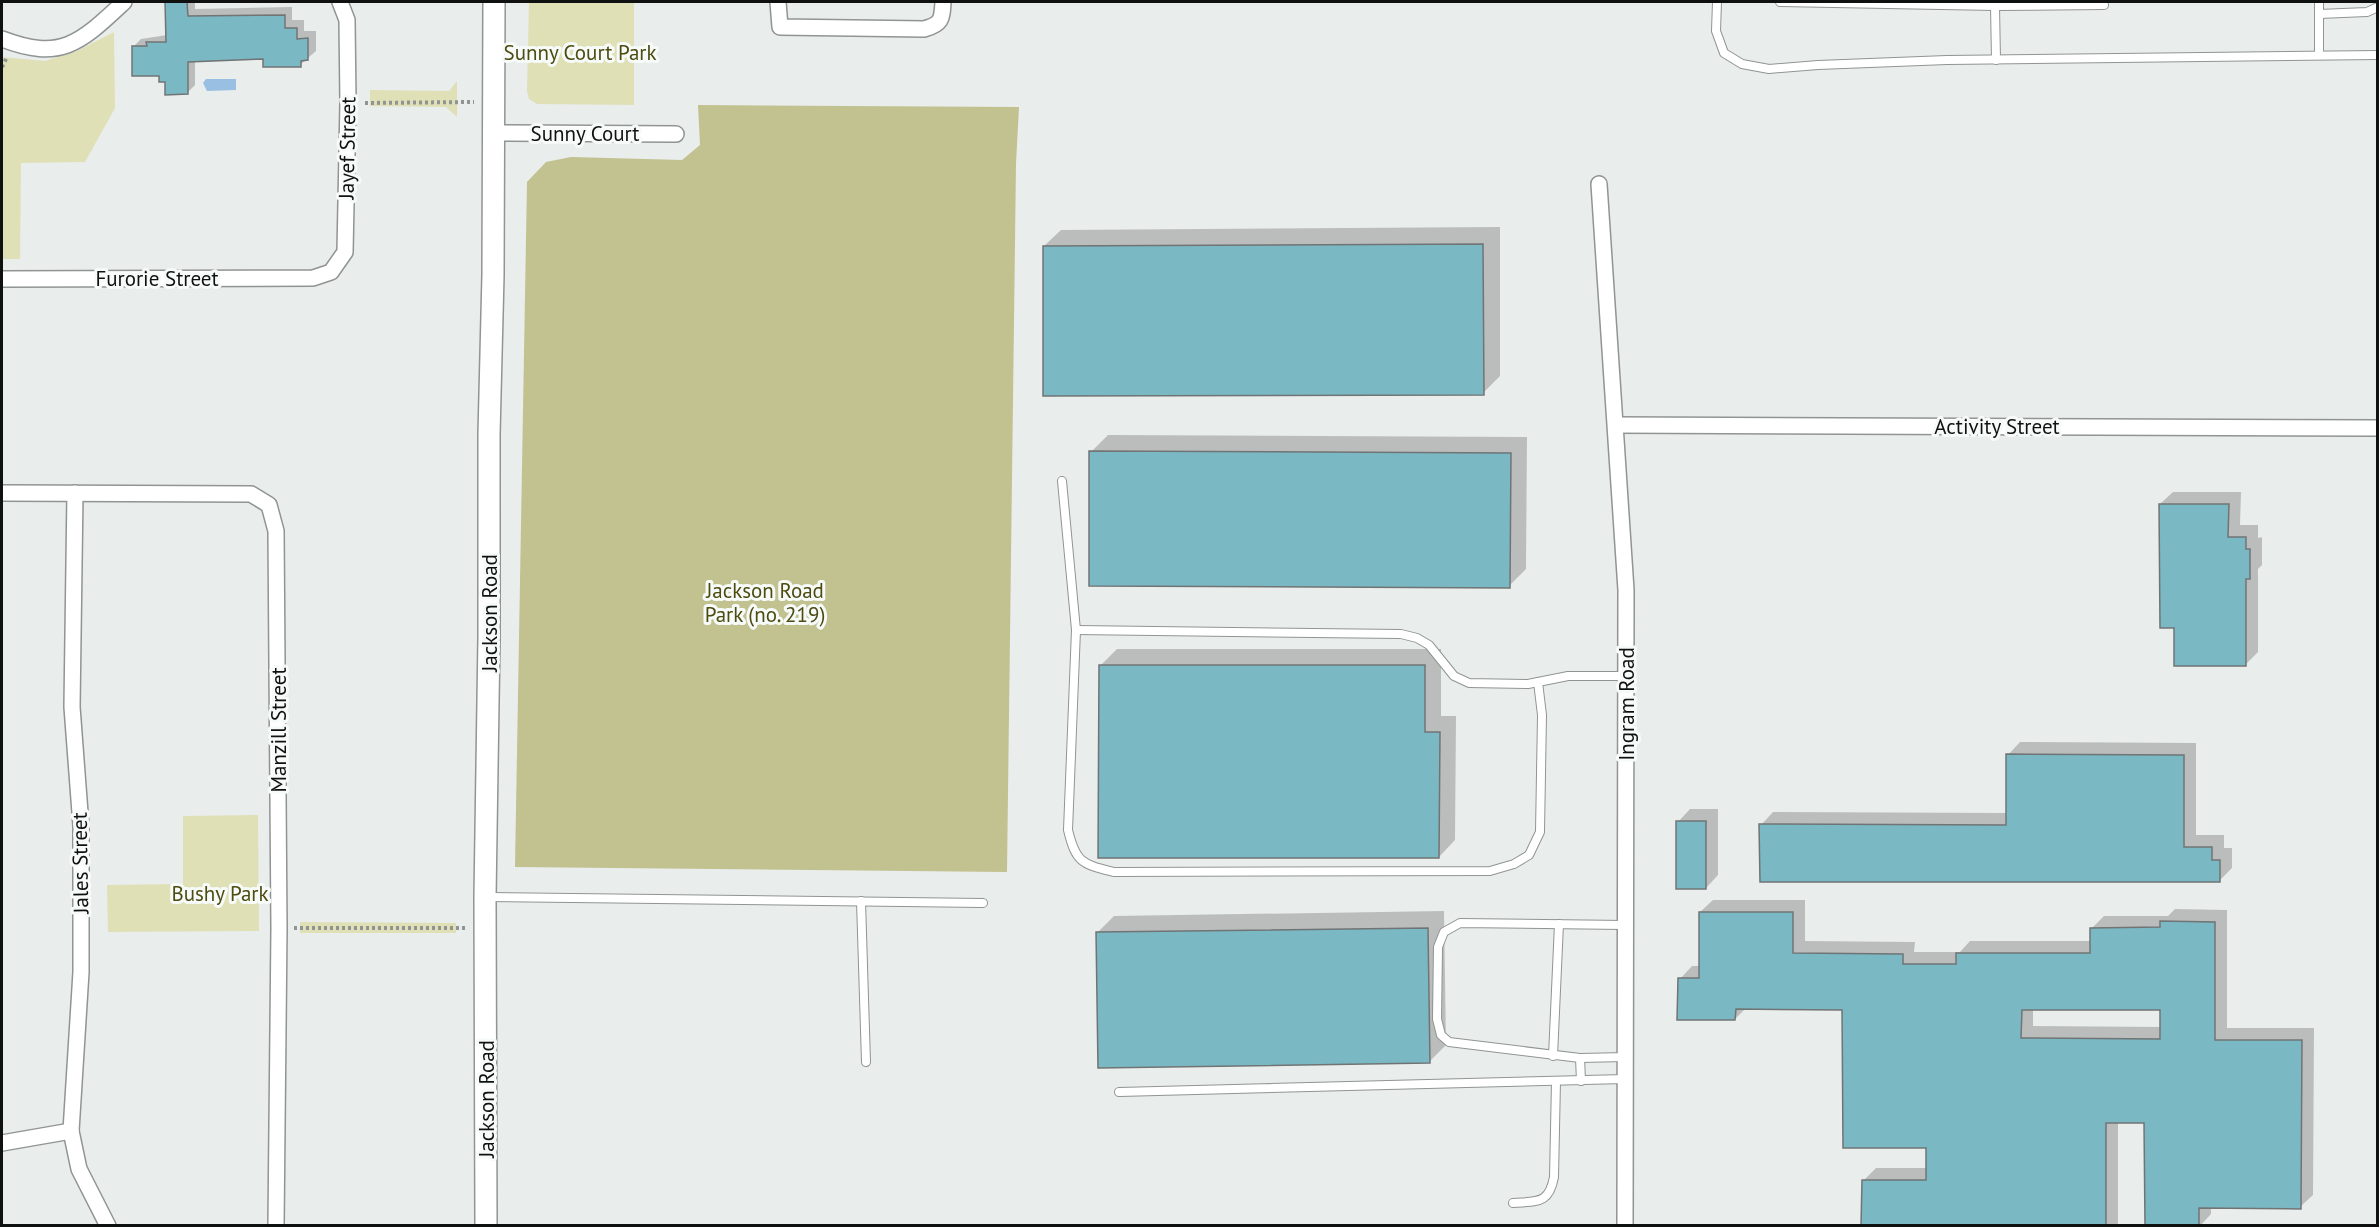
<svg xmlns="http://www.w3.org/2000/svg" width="2379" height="1227" font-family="'PT Sans',sans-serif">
<rect width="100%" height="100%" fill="#e9edec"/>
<g fill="#e0e0b7">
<path d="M 529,2 L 634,2 L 634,105 L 537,104 L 529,99 L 527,91 Z"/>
<path d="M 114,32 L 115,108 L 85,162 L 21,163 L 20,259 L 2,259 L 2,57 L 45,61 L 77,51 Z"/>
<path d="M 457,81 L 457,117 L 446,107 L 370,106 L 370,90 L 449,91 Z"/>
<path d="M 258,815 L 259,931 L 108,932 L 107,885 L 183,884 L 183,816 Z"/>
<path d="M 300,922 L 456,923 L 456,933 L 300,933 Z"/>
</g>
<path fill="#c2c190" d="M 698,105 L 1019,107 L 1016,163 L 1007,872 L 515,867 L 527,182 L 546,162 L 571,157 L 682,160 L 700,145 Z"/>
<path fill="#99bfe2" d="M 206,79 L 236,79 L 236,90 L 207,91 L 203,83 Z"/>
<g fill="#0003" fill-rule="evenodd">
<path d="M 167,2 L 195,2 L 195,9 L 292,7 L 292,20 L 304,20 L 304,31 L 316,31 L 316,51 L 300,65 L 265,58 L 195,60 L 195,85 L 187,93 L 167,81 L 133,47 L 141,39 L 167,35 Z"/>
<path d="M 1500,227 L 1500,376 L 1483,393 L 1044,246 L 1061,230 Z"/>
<path d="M 1108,435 L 1527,437 L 1526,569 L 1509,586 L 1091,452 Z"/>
<path d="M 2173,492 L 2241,492 L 2240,525 L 2258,525 L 2258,538 L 2262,537 L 2262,565 L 2258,569 L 2258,652 L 2245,665 L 2176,626 L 2160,504 Z"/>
<path d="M 1117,649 L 1441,649 L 1441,716 L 1456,716 L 1455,840 L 1439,857 L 1100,666 Z"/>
<path d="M 2020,742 L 2196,743 L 2196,835 L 2224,835 L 2224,848 L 2232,848 L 2232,868 L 2219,881 L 1761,825 L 1773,812 L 2007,813 L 2008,755 Z"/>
<path d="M 1690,809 L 1718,809 L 1718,875 L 1706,888 L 1678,822 Z"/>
<path d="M 1713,900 L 1805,900 L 1805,941 L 1915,942 L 1914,952 L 1960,952 L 1970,941 L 2092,941 L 2091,929 L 2104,916 L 2168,916 L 2175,909 L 2227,910 L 2227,1028 L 2314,1028 L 2313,1195 L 2300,1207 L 2211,1207 L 2211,1214 L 2200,1226 L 2146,1226 L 2146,1121 L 2118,1121 L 2118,1226 L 1863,1226 L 1863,1181 L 1876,1168 L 1928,1168 L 1928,1146 L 1843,1009 L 1746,1008 L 1735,1019 L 1680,979 L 1692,966 L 1700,966 L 1700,912 ZM 2162,1008 L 2162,1027 L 2033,1026 L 2033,1009 Z"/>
<path d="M 1444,911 L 1446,1045 L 1429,1062 L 1097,933 L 1114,916 Z"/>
</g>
<g fill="#7ab8c4" stroke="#707475" stroke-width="1.5" fill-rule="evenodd">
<path d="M 165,2 L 187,2 L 188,16 L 285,15 L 285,28 L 297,28 L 297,39 L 308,38 L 308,60 L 301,61 L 301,67 L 263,67 L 263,59 L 188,62 L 188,94 L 165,95 L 165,82 L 159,82 L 159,76 L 132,76 L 132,46 L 147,46 L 146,42 L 166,42 Z"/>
<path d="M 1483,244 L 1484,395 L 1043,396 L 1043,246 Z"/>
<path d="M 1089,451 L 1511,453 L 1510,588 L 1089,586 Z"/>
<path d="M 2159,504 L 2229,504 L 2228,537 L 2246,537 L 2246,549 L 2250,549 L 2250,579 L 2246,579 L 2246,666 L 2174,666 L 2174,628 L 2160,628 Z"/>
<path d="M 1099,665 L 1425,665 L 1425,732 L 1440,732 L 1439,858 L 1098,858 Z"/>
<path d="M 2006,754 L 2184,755 L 2184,847 L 2212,847 L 2212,860 L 2220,860 L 2220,882 L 1760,882 L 1759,824 L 2006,825 Z"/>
<rect x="1676" y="821" width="30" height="68"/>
<path d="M 1699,912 L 1793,912 L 1793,953 L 1903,954 L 1903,964 L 1956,964 L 1956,953 L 2090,953 L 2090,928 L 2160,927 L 2160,921 L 2215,922 L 2215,1040 L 2302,1040 L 2301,1209 L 2199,1208 L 2199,1226 L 2145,1226 L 2144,1123 L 2106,1123 L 2106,1226 L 1861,1226 L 1862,1180 L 1926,1180 L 1926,1148 L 1843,1148 L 1842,1010 L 1736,1009 L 1735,1020 L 1677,1020 L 1678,978 L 1699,978 ZM 2022,1010 L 2160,1010 L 2160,1039 L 2021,1038 Z"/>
<path d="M 1428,928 L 1430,1063 L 1098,1068 L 1096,932 Z"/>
</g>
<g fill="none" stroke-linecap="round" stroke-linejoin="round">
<defs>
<g id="lane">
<path d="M 1717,2 L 1716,31 L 1724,53 L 1742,64 L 1769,69 L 1818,65 L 1947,60 L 2378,55"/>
<path d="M 1780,2 L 1995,6 L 2104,5"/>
<path d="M 2319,2 L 2319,55"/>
<path d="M 1995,6 L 1996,60"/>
<path d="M 2319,14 L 2367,12 L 2378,7"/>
<path d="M 1062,481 L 1076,630 L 1068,830 C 1076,863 1082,864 1114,872 L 1490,871 L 1514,864 L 1529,855 L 1540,832 L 1542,715 L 1538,682"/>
<path d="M 1076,630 L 1401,634 L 1417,638 L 1429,645 L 1454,676 L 1469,683 L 1528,684 L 1568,676 L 1626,676"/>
<path d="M 486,897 L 983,903"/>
<path d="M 861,901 L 866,1062"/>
<path d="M 1553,1056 L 1559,924"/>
<path d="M 1580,1058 L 1625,1057"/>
<path d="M 1581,1081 L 1580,1058 L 1449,1042 L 1441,1035 L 1437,1019 L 1438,947 L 1444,932 L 1460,923 L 1625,925"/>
<path d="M 1119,1092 L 1625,1079"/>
<path d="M 1513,1203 C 1536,1201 1549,1205 1554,1177 L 1556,1081"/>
</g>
<g id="street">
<path d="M 778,2 L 780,27 L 924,29 C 942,24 942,19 943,2"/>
<path d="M 2,39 C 62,62 81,42 124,2"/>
<path d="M 493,133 L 676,134"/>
<path d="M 1599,184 L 1626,590 L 1625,1226"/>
<path d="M 2,279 L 313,278 L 331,272 L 345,252 L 348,103 L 347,20 L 340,2"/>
<path d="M 1616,425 L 2378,428"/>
<path d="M 2,493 L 251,494 L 269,505 L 276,531 L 279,928 L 276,1226"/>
<path d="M 75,493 L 72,707 L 81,826 L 81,972 L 71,1131 L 79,1169 L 108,1226"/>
<path d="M 2,1143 L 71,1131"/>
</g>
<path id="secondary" d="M 486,1226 L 485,897 L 489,637 L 489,434 L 493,275 L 494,2"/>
</defs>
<use href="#lane" stroke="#909493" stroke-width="10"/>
<use href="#street" stroke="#909493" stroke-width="18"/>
<use href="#secondary" stroke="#909493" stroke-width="24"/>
<g stroke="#919493" stroke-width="4" stroke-dasharray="3 3" stroke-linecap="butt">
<path d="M 2,67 L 7,57"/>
<path d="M 365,103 L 474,102"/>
<path d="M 294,928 L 467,928"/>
</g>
<use href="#lane" stroke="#fff" stroke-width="8"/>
<use href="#street" stroke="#fff" stroke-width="15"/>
<use href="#secondary" stroke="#fff" stroke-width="21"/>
</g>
<g text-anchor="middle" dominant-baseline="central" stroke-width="6" stroke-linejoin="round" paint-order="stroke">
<g font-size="21" fill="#4e4b11" stroke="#f6fbf9">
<text x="580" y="52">Sunny Court Park</text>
<text x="765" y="590">Jackson Road<tspan x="765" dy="24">Park (no. 219)</tspan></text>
<text x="220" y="893">Bushy Park</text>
</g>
<g font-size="21" fill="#0f1110" stroke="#f6fbf9">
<text x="585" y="133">Sunny Court</text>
<text transform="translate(347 148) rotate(-89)">Jayef Street</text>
<text x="157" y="278">Furorie Street</text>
<text x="1997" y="426">Activity Street</text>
<text transform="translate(489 613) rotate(-90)">Jackson Road</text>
<text transform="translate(1626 704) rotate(-90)">Ingram Road</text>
<text transform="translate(278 730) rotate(-90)">Manzill Street</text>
<text transform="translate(80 863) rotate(-91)">Jales Street</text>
<text transform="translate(486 1099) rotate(-90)">Jackson Road</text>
</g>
</g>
<rect width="2379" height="1227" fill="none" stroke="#0f1110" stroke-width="6"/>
</svg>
